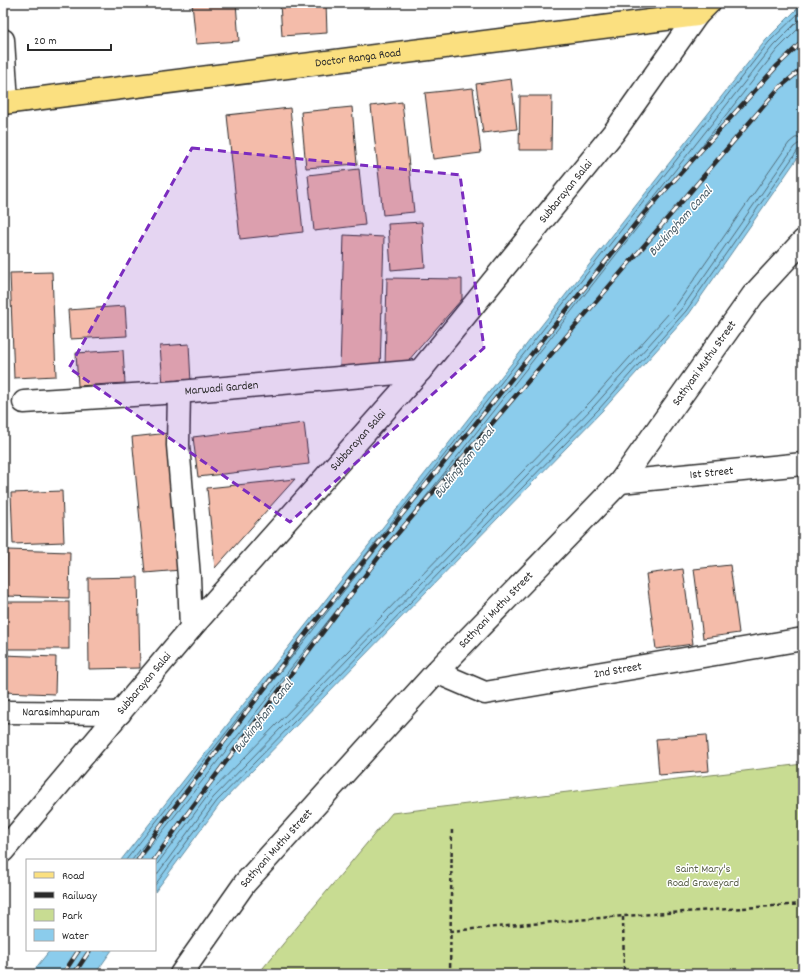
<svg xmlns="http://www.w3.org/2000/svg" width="806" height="977" font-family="Dekko,sans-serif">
<rect width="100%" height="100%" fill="#fff"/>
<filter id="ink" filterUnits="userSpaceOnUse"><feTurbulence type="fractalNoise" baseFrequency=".025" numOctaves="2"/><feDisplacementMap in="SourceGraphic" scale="8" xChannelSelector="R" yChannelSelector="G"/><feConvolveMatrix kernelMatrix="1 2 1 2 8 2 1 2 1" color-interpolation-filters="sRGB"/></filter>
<g filter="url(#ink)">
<path fill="#c8dc92" stroke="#7a845e" d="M 803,764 L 803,974 L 258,974 L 392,813 Z"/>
<g fill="#8bccec" stroke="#658c9f">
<path d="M 803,3 L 803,150 L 689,314 L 602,411 L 220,804 L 155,892 L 155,860 L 121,860 L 766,40 Z"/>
<path d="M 50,950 L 112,950 L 95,974 L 31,974 Z"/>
</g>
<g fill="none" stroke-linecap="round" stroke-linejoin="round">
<g stroke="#516b78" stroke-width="1">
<path d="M 126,860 L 769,42 L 803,9"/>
<path d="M 132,860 L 773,46 L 803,16"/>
<path d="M 140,860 L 777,50 L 803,24"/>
<path d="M 155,867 L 209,794 L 591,401 L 677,304 L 789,143 L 795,138 L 803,137"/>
<path d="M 155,877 L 213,798 L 595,405 L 682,308 L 794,147 L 798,144 L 803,143"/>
<path d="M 155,885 L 217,801 L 599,409 L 686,311 L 798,150 L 803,148"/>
</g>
</g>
<g fill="#f4bcaa" stroke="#2b2b2b">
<path d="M 192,3 L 236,3 L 239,41 L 196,44 Z"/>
<path d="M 280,3 L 326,3 L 327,33 L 282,36 Z"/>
<path d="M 511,79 L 517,129 L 483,133 L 476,84 Z"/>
<path d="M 473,88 L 481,153 L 433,159 L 425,93 Z"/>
<path d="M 520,96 L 552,96 L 551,150 L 519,150 Z"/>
<path d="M 402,102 L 414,212 L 383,215 L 371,106 Z"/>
<path d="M 352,107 L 357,164 L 306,168 L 301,112 Z"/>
<path d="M 290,108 L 303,232 L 240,239 L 227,115 Z"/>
<path d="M 359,169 L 365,225 L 314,231 L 308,175 Z"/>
<path d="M 422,222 L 425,267 L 391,270 L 388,224 Z"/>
<path d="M 344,235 L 384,237 L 380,370 L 340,369 Z"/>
<path d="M 52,272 L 56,376 L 14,378 L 10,273 Z"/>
<path d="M 387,278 L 462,279 L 462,299 L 401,369 L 385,368 Z"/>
<path d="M 125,306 L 127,336 L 70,339 L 68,310 Z"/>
<path d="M 189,344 L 191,383 L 163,385 L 160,346 Z"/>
<path d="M 123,350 L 125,383 L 78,386 L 76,353 Z"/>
<path d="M 304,423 L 309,464 L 198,477 L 193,437 Z"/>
<path d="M 169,433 L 181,570 L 145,573 L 132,437 Z"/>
<path d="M 295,479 L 215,568 L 207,488 Z"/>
<path d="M 62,491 L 64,542 L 13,544 L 11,493 Z"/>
<path d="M 7,550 L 70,552 L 69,598 L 6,596 Z"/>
<path d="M 730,565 L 739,633 L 703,638 L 694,569 Z"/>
<path d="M 683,569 L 693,644 L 656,649 L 646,574 Z"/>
<path d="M 138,577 L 140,668 L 89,669 L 88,578 Z"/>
<rect x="5" y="602" width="64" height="47"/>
<path d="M 3,655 L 56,657 L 55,694 L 3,692 Z"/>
<path d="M 706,735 L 709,771 L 659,775 L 656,739 Z"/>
</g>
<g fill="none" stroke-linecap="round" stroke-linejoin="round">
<defs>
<g id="minor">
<path d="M 3,40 L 7,102"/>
<path d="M 179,392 L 178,445 L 189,577 L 191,628"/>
<path id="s1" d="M 24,402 L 179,392 L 420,371"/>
<path id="s2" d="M 620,482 L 803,464"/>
<path id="s3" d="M 436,672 L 485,693 L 803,639"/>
<path id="s4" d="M 3,712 L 120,713"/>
<path id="s5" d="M 3,851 L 191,628 L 420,371 L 615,131 L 697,15"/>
<path id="s6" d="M 181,974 L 245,883 L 436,672 L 620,482 L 753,295 L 803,241"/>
</g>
<g id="major">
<path id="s7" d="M 3,103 L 697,15 L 709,3"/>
</g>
</defs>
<use href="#minor" stroke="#2b2b2b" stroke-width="25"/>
<use href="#major" stroke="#2b2b2b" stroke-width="25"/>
<g stroke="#2b2b2b" stroke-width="2.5" stroke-dasharray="4 3" stroke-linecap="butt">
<path d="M 623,917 L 624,974"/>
<path d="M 450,931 L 623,916 L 803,904"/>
<path d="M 450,974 L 452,827"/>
</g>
<use href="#minor" stroke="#fff" stroke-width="22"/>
<use href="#major" stroke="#fbe080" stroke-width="22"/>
<defs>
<g id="rail">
<path d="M 138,860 L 158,829 L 310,628 L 493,402 L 642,216 L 777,66 L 803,41"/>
<path d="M 154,860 L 181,822 L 387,546 L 779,88 L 803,68"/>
<path d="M 63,974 L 79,950"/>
<path d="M 74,974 L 90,950"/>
</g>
</defs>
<use href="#rail" stroke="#2b2b2b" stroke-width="4.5"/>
<use href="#rail" stroke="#fff" stroke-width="3" stroke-dasharray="9" stroke-linecap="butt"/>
</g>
</g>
<path fill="#7b2cbf" fill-opacity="0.2" stroke="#7b2cbf" stroke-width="3" stroke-dasharray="8 5" stroke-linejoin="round" d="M 192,148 L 460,175 L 484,348 L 290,522 L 69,368 Z"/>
<g text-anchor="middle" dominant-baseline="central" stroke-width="3" stroke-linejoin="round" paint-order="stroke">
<g font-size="12" fill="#2b2b2b" stroke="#fff">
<text stroke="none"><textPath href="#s7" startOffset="358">Doctor Ranga Road</textPath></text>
<text stroke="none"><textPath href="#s5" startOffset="867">Subbarayan Salai</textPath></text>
<text stroke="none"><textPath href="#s6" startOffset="806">Sathyani Muthu Street</textPath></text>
<text stroke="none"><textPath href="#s1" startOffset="198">Marwadi Garden</textPath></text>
<text stroke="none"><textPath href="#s5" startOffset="543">Subbarayan Salai</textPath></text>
<text stroke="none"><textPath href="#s2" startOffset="92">1st Street</textPath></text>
<text stroke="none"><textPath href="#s6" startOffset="482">Sathyani Muthu Street</textPath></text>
<text stroke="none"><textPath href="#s3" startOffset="188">2nd Street</textPath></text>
<text stroke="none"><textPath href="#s5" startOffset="219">Subbarayan Salai</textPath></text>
<text stroke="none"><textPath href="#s4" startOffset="58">Narasimhapuram</textPath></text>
<text stroke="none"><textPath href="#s6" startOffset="158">Sathyani Muthu Street</textPath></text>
</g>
<g font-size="12" fill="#5a604a" stroke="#fff">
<text x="703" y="869">Saint Mary's<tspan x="703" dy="14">Road Graveyard</tspan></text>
</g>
<g font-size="13" font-style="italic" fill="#485b65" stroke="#fff">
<text transform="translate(681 222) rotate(-48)">Buckingham Canal</text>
<text transform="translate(465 463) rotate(-51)">Buckingham Canal</text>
<text transform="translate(264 717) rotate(-52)">Buckingham Canal</text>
</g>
</g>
<rect width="806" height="977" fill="none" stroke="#fff" stroke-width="16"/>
<rect x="8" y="8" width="790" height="961" fill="none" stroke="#2b2b2b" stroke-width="1.5" filter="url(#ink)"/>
<rect x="26" y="859" width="130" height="92" fill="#ffffff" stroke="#aaaaaa"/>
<rect x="34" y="872" width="20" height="6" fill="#fbe080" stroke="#aaaaaa"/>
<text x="62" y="879" font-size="12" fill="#2b2b2b">Road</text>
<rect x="34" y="892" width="20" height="6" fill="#2b2b2b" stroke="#aaaaaa"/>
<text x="62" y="899" font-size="12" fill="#2b2b2b">Railway</text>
<rect x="34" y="909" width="20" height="12" fill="#c8dc92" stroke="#aaaaaa"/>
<text x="62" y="919" font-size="12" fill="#2b2b2b">Park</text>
<rect x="34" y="929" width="20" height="12" fill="#8bccec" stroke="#aaaaaa"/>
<text x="62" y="939" font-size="12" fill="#2b2b2b">Water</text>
<path d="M28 44v6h83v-6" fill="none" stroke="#2b2b2b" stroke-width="2"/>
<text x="34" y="44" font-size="12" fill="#2b2b2b" stroke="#ffffff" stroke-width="3" paint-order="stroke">20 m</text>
</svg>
